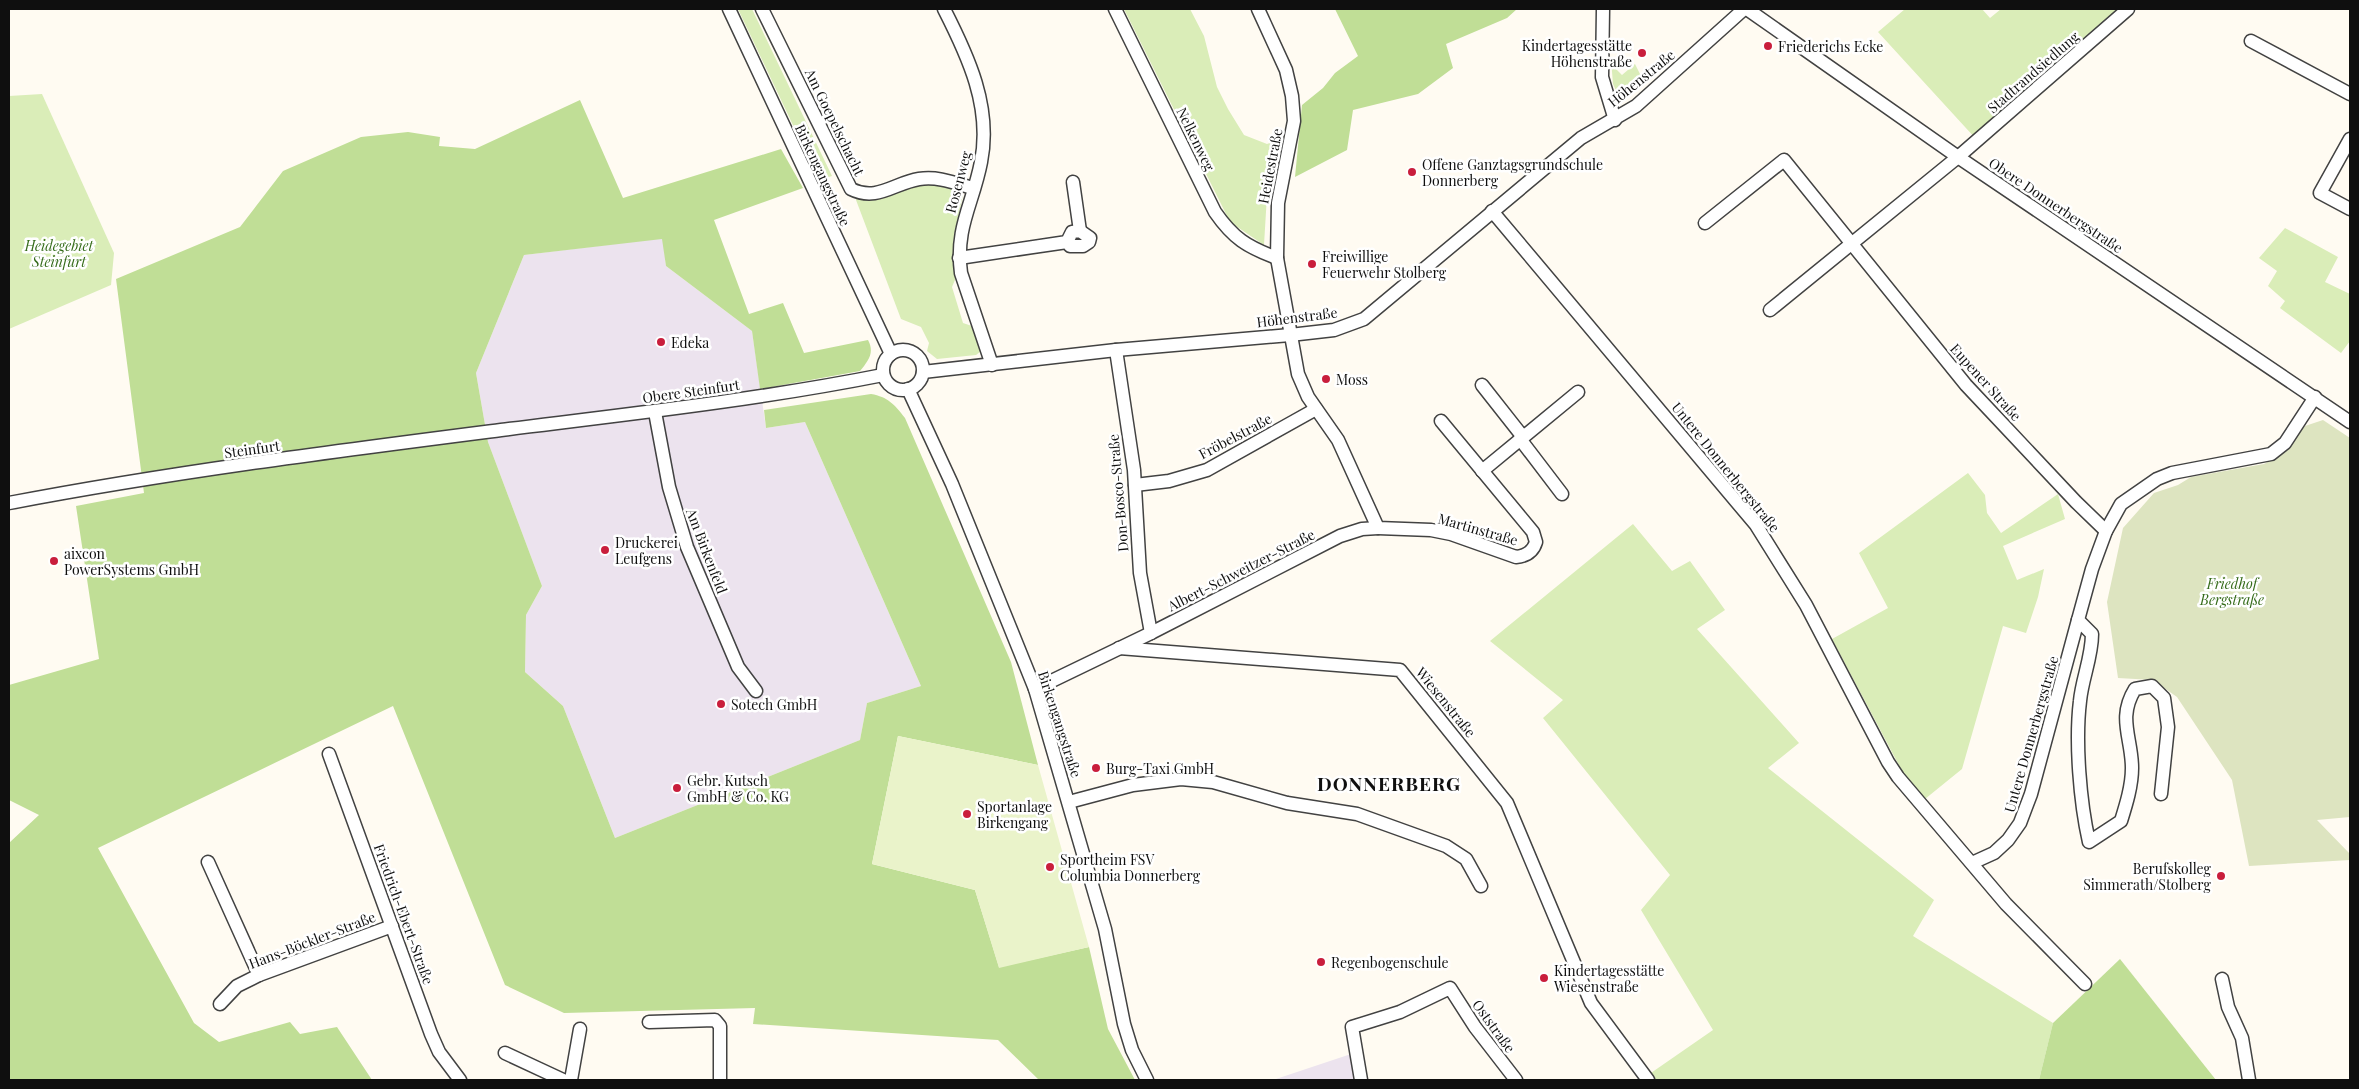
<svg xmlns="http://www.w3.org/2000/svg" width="2359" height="1089" font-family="'Playfair Display',serif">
<rect width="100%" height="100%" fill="#fffbf2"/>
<g fill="#ece3ee">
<path d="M 663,238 L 666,266 L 752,331 L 766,428 L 805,422 L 921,686 L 867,703 L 860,740 L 615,838 L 563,706 L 525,672 L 526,615 L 542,586 L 488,442 L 476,373 L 524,255 Z"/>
<path d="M 1351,1054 L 1355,1080 L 1273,1080 Z"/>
</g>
<g fill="#daedb8">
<path d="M 738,9 L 752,9 L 832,176 L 819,180 Z"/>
<path d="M 1124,9 L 1190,9 L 1204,36 L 1217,87 L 1228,109 L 1244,135 L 1267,144 L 1283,138 L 1267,195 L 1264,245 L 1230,222 Z"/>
<path d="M 1905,9 L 1982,9 L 1990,18 L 2001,9 L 2120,9 L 1976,139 L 1878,32 Z"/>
<path d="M 1630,57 L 1616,69 L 1622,75 L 1635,64 L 1642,78 L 1619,97 L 1613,84 L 1611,59 Z"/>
<path d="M 42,94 L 114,253 L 111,285 L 9,329 L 9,96 Z"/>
<path d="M 920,181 L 959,187 L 958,192 L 963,195 L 954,235 L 953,249 L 957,275 L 952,287 L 963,323 L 972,326 L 980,352 L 976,355 L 937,359 L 927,351 L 929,343 L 921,327 L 901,319 L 856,200 L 856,197 Z"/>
<path d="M 2285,228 L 2338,257 L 2325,282 L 2350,294 L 2350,341 L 2341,353 L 2280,308 L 2285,301 L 2268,286 L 2277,271 L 2259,258 Z"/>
<path d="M 1968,473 L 1985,495 L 1987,513 L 2001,533 L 2058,494 L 2065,519 L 2003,546 L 2017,580 L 2044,569 L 2038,597 L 2026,633 L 2003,626 L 1962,769 L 1925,799 L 1902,771 L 1832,639 L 1888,608 L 1859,553 Z"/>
<path d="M 1633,524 L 1672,571 L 1690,561 L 1725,610 L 1697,629 L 1799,743 L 1768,768 L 1934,900 L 1913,936 L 2053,1023 L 2039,1080 L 1653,1080 L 1648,1075 L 1713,1030 L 1641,910 L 1670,875 L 1543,718 L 1563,700 L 1490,641 Z"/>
</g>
<g fill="#c0de96">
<path d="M 1335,9 L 1517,9 L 1507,18 L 1446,44 L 1453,68 L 1418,94 L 1353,110 L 1347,150 L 1295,177 L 1302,105 L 1323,88 L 1335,73 L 1358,56 Z"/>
<path d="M 580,100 L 623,198 L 781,149 L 803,188 L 714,220 L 749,314 L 783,303 L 804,353 L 868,340 C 875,353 868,361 860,371 L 760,389 L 752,331 L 666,266 L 662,239 L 524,255 L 476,373 L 488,442 L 542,586 L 526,615 L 525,672 L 563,706 L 615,838 L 860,740 L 867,703 L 921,686 L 805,422 L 766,428 L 764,410 L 871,394 C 888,397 894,404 905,418 L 1011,662 L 1038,765 L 898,736 L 872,864 L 975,890 L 999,967 L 1089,947 L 1108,1029 L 1135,1080 L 1039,1080 L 998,1040 L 753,1024 L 755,1008 L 564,1013 L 505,985 L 393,706 L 98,848 L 194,1023 L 219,1042 L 290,1022 L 300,1034 L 337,1027 L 372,1080 L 9,1080 L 9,843 L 39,815 L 9,800 L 9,685 L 99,659 L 76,506 L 144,493 L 116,279 L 240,227 L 283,171 L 361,137 L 408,132 L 440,137 L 439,146 L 475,149 Z"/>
<path d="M 2120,959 L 2216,1080 L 2039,1080 L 2053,1023 Z"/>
</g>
<path fill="#dde4c0" d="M 2323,420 L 2350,438 L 2350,817 L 2317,820 L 2350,854 L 2350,860 L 2249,866 L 2232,780 L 2177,697 L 2153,680 L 2118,678 L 2107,602 L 2123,528 L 2154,493 L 2178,485 L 2191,477 L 2264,464 L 2279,456 L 2305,426 Z"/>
<path fill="#eaf3ca" d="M 898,736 L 1038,765 L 1089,947 L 999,968 L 975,890 L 872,864 Z"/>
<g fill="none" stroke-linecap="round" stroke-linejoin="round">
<defs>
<g id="minor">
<path d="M 729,9 L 891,354"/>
<path d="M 762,9 L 851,189 C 877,202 894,183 919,179 C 938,176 955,183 973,188"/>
<path d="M 944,9 C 968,56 992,107 981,162 C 973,204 955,227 961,273 L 992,365"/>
<path d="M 1115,9 L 1215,212 C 1233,238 1247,247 1277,258"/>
<path d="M 1258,9 L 1286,70 L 1292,96 L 1294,121 L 1278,203 L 1277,258 L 1298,374 L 1308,397 L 1338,440 L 1378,528 L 1431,530 L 1451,534 L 1516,557 C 1526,556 1533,552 1536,542 L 1533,532 L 1441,421"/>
<path d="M 1603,9 L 1602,77 L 1615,120"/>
<path d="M 1747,9 L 1958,157 L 2350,422"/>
<path d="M 2251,41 L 2350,94"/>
<path d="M 2350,139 L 2320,193 L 2350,209"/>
<path d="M 1073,182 L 1080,231"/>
<path d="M 1492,211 L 1756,525 L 1806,605 L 1888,762 L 1898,777 L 2006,904 L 2085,984"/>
<path d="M 1705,223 L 1784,160 L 1966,385 L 2076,502 L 2106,531"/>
<path d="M 959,258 L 1067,242 L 1070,246 L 1083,246 L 1089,242 L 1090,238 L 1080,231 L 1072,232 L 1067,242"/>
<path d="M 1770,310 L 1958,157 L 2128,9"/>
<path d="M 1116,350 L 1134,470 L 1140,573 L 1151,633"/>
<circle cx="903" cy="370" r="20"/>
<path d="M 923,372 L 1116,350 L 1290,335 L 1334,330 L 1364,319 L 1581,138 L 1636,106 L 1744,9"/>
<path d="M 1482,385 L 1523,437"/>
<path d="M 908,389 L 952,484 L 1035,689 L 1105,929 L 1124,1024 L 1132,1050 L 1147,1080"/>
<path d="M 655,412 L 669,487 L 687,547 L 738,667 L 756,691"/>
<path d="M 1520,439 L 1562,494"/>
<path d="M 1482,471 L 1578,392"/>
<path d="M 1135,485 L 1169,481 L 1207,470 L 1316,409"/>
<path d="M 9,503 C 171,472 337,451 501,430 C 629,414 757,400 883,375"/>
<path d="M 1119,648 L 1400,670 L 1507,803 L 1591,1003 L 1648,1080"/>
<path d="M 1035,689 L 1151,633 L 1340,536 L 1362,529 L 1378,528"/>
<path d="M 329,754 L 431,1034 L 439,1052 L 460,1080"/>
<path d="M 2161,794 L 2168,727 L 2164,698 L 2152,686 L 2135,689 C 2117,718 2132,738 2132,768 C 2132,786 2126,805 2121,821 L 2089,842 C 2080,802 2075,742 2080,701 C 2082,679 2092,657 2092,634 L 2078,620 L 2092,569 L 2106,531 L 2121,504 L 2157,479 L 2172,473 L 2271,454 L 2285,443 L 2315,397"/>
<path d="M 1069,802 L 1133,785 L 1181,779 L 1213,782 L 1287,803 L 1357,814 L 1446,846 L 1466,859 L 1481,886"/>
<path d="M 208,862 L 259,975"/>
<path d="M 1972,863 L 1994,853 L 2008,840 L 2020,823 L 2031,794 L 2078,620"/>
<path d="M 2222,979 L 2228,1007 L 2242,1038 L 2249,1080"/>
<path d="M 220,1004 L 237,986 L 259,975 L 392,926"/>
<path d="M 649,1022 L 715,1020 L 720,1026 L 720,1080"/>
<path d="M 505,1053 L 563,1080"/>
<path d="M 571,1080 L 580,1029"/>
<path d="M 1361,1080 L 1352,1027 L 1400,1012 L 1450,988 L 1475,1027 L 1516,1080"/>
</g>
</defs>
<use href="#minor" stroke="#424242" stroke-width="15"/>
<use href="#minor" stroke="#fff" stroke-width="12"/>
</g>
<g fill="#c91e3c" stroke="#fff" stroke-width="2">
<circle cx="1768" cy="46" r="5"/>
<circle cx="1642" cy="53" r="5"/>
<circle cx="1412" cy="172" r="5"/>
<circle cx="1312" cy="264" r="5"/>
<circle cx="661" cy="342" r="5"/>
<circle cx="1326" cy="379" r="5"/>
<circle cx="605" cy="550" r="5"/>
<circle cx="54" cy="561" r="5"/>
<circle cx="721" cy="704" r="5"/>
<circle cx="1096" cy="768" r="5"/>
<circle cx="677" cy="788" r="5"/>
<circle cx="967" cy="814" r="5"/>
<circle cx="1050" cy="867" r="5"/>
<circle cx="2221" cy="876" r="5"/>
<circle cx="1321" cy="962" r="5"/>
<circle cx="1544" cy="978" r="5"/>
</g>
<g text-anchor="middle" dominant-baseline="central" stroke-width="5" stroke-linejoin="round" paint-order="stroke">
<g font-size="14" fill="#0f0f0f" stroke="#fff" text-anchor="start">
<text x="1632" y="45" text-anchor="end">Kindertagesstätte<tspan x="1632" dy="16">Höhenstraße</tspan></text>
<text x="1778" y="46">Friederichs Ecke</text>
<text x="1422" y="164">Offene Ganztagsgrundschule<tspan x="1422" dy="16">Donnerberg</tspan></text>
<text x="1322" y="256">Freiwillige<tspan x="1322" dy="16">Feuerwehr Stolberg</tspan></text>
<text x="671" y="342">Edeka</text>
<text x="1336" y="379">Moss</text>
<text x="615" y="542">Druckerei<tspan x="615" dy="16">Leufgens</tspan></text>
<text x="64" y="553">aixcon<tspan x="64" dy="16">PowerSystems GmbH</tspan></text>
<text x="731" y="704">Sotech GmbH</text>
<text x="1106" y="768">Burg-Taxi GmbH</text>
<text x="687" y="780">Gebr. Kutsch<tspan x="687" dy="16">GmbH &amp; Co. KG</tspan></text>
<text x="977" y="806">Sportanlage<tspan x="977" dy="16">Birkengang</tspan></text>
<text x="1060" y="859">Sportheim FSV<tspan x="1060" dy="16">Columbia Donnerberg</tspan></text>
<text x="2211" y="868" text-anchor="end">Berufskolleg<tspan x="2211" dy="16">Simmerath/Stolberg</tspan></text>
<text x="1331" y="962">Regenbogenschule</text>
<text x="1554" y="970">Kindertagesstätte<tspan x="1554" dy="16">Wiesenstraße</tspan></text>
</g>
<g font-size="14" fill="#0f0f0f" stroke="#fff">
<text transform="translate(2033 72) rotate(-41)">Stadtrandsiedlung</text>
<text transform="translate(1641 78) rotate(-39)">Höhenstraße</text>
<text transform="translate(835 122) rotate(64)">Am Goepelschacht</text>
<text transform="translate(1196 139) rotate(64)">Nelkenweg</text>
<text transform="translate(1270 166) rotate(-79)">Heidestraße</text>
<text transform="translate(823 175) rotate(65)">Birkengangstraße</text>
<text transform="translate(958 182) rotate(-75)">Rosenweg</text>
<text transform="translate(2056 205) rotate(34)">Obere Donnerbergstraße</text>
<text transform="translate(1297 317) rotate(-7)">Höhenstraße</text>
<text transform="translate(1986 382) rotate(48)">Eupener Straße</text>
<text transform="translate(691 391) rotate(-8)">Obere Steinfurt</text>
<text transform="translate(1235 436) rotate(-28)">Fröbelstraße</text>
<text transform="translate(252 449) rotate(-8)">Steinfurt</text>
<text transform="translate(1726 467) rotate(51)">Untere Donnerbergstraße</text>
<text transform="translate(1118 493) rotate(-95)">Don-Bosco-Straße</text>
<text transform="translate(1478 529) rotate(16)">Martinstraße</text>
<text transform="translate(707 551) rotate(69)">Am Birkenfeld</text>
<text transform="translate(1241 570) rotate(-27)">Albert-Schweitzer-Straße</text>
<text transform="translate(1446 702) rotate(51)">Wiesenstraße</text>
<text transform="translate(1060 724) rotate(72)">Birkengangstraße</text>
<text transform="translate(2031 734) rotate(-74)">Untere Donnerbergstraße</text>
<text transform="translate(404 914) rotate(70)">Friedrich-Ebert-Straße</text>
<text transform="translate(312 940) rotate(-21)">Hans-Böckler-Straße</text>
<text transform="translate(1494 1026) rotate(54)">Oststraße</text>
</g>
<g font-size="14" font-style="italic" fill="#366c1b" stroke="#fff">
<text x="59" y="245">Heidegebiet<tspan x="59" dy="16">Steinfurt</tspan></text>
<text x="2232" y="583">Friedhof<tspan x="2232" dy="16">Bergstraße</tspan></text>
</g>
<g font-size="19" font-weight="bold" letter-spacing="1" fill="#0f0f0f" stroke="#fff">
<text x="1389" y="783">DONNERBERG</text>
</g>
</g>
<rect width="2359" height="1089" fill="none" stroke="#0f0f0f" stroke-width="20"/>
</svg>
